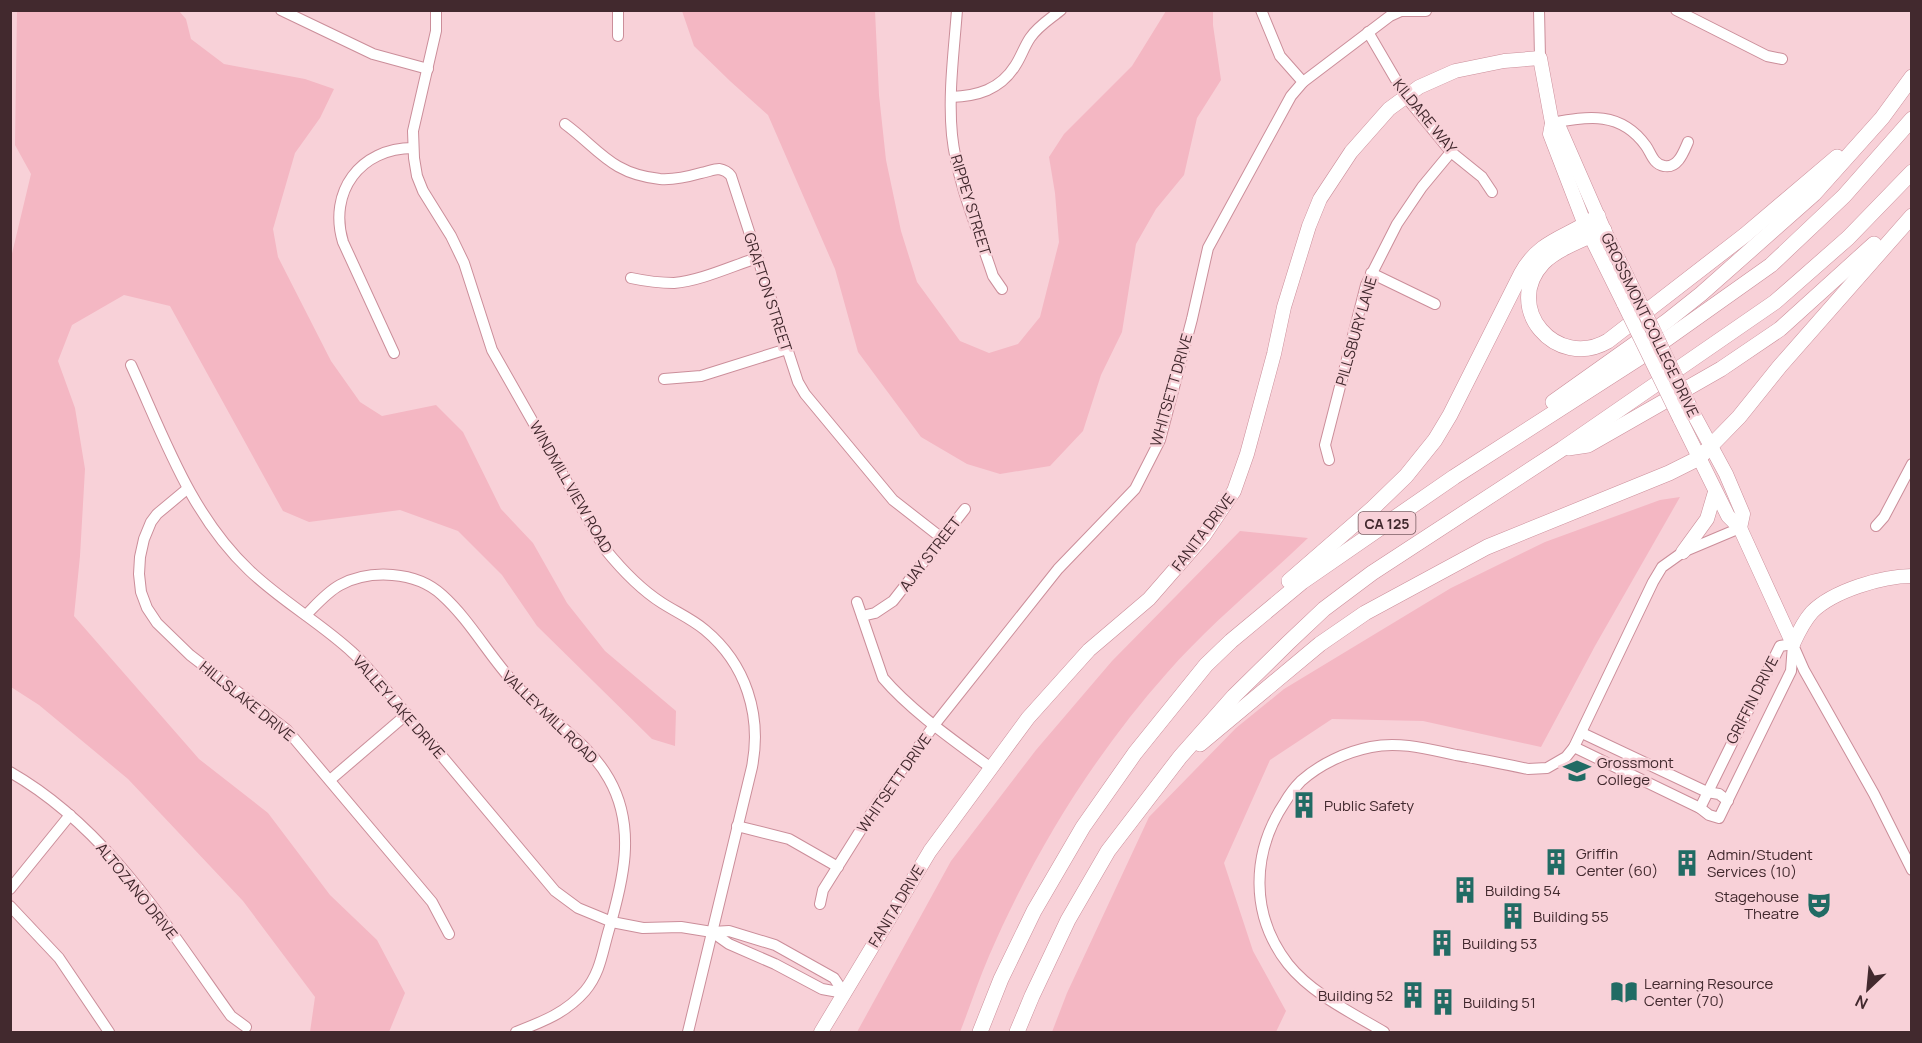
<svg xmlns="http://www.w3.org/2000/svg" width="1922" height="1043" font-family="Manrope,sans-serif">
<rect width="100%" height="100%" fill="#f8d1d8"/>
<g fill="#f4b7c3">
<path d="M 17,11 L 179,11 L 186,19 L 191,39 L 224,64 L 305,79 L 334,89 L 320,118 L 295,153 L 273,229 L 278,257 L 331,361 L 360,402 L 382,416 L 436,405 L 463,432 L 501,509 L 533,543 L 567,603 L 605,651 L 676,711 L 675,746 L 652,739 L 537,626 L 502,575 L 458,531 L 400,510 L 309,522 L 283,511 L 170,306 L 124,295 L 72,325 L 58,361 L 75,408 L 85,469 L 80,556 L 74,616 L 199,759 L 268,813 L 330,895 L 377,940 L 405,993 L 389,1032 L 310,1032 L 315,997 L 243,901 L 128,779 L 39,705 L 11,687 L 10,262 L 31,174 L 15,145 Z"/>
<path d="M 682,11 L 875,11 L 879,95 L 886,160 L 901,231 L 917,282 L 960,341 L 989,353 L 1018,344 L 1040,317 L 1059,242 L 1055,193 L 1049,157 L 1064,134 L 1132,66 L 1166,11 L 1213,11 L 1213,25 L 1221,80 L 1197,118 L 1184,175 L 1156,209 L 1136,244 L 1122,332 L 1101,375 L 1083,431 L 1050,466 L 1000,474 L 967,464 L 921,437 L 858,352 L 835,269 L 768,115 L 730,81 L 694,46 Z"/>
<path d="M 1680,497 L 1595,646 L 1541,747 L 1423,721 L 1332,719 L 1270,760 L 1224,863 L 1253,951 L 1286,1011 L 1276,1032 L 1052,1032 L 1067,993 L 1149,817 L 1236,728 L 1284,689 L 1451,588 L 1545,542 L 1660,500 Z"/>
<path d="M 1240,531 L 1308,538 C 1261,583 1210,624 1167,673 C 1093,756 1033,854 989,956 C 978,981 970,1007 960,1032 L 857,1032 L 951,861 L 1036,750 L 1112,661 Z"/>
</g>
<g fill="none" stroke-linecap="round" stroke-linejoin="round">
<defs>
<g id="minor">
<path d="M 281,10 L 373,54 L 428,69"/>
<path d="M 436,10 L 436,31 L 413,131 L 414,158 L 417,176 L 423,191 L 451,236 L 464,263 L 492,350 L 605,549 C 622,570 640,589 662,603 C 676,612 692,619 705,630 C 746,664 762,715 752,767 L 688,1032"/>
<path d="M 618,10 L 618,36"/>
<path d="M 957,10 C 954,51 948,94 952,135 C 957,183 978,230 993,276 L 1002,289"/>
<path d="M 1261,10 L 1280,56 L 1303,82"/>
<path d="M 1539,10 L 1540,58"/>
<path d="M 1676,10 L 1767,56 L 1782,59"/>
<path d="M 1368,32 L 1406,97 L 1451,152 L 1482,177 L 1492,192"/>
<path d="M 951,97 C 977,96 1000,90 1015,66 C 1021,57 1024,47 1030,38 C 1038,26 1050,19 1061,10"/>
<path d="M 1552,123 C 1588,116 1621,111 1646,146 C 1651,153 1653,164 1664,166 C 1678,169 1684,151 1688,142"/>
<path d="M 565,124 C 599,149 611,174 660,179 C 674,180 687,177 701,173 C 707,172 714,169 719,169 C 725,170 728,172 731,176 L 798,382 L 805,394 L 893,500 L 943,539"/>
<path d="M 1371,273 L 1435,304"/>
<path d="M 631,278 C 645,281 659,283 674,283 C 700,281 732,266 757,258"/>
<path d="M 394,353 L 343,242 C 328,192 360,148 413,148"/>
<path d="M 131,365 C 164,437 190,514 249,570 C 281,601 321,623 353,653 C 362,661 370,671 378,680 L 555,891 L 578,908 L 612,922 L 643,928 L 681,927 L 712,932 L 729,931 L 775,945 L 834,978 L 844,993"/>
<path d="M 664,379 L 701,376 L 787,349"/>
<path d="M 1329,460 L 1325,445 L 1366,285 L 1397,224 L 1422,187 L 1451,152"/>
<path d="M 187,489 L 157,514 L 151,522 L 144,539 L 140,557 L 139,574 L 141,592 L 147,608 L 157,623 L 190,655 L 287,730 L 432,902 L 449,934"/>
<path d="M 1876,526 L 1884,517 L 1912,464"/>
<path d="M 857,602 L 883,678 C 911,711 956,742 991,768"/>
<path d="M 306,615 C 316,605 327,592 340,585 C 370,569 416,571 442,595 C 471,621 490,658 517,686 C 546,718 588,741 609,779 C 637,828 623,882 608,933 C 602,954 600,973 585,991 C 566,1013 542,1022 516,1032"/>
<path d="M 862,616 L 875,613 L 893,601 L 965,509"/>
<path d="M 1793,645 L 1804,670 L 1874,794 L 1912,870"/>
<path d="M 1582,733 L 1707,792 L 1719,794 L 1728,801"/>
<path d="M 1574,747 L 1700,808 L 1709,815 L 1719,818 L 1791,671 L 1793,644"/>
<path d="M 10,772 C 108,828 167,927 231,1016 L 246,1027"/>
<path d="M 330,780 L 407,714"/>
<path d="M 1700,808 L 1780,646 L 1793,644"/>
<path d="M 737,826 L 789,839 L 838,867"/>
<path d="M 10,889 L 70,815"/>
<path d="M 820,904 L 823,890 L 877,804 L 935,724 L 1058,569 L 1135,489 L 1160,440 L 1192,319 L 1208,248 L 1291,96 L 1303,82 L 1390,16 L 1401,11 L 1426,11"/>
<path d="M 10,906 L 59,958 L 109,1032"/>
<path d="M 712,932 L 729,944 L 775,964 L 822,989 L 844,993"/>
<path d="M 1384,1032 C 1352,1013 1312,994 1288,964 C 1250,915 1251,853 1285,802 C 1289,795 1295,787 1301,781 C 1320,764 1346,752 1371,747 C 1399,741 1428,749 1456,755 C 1480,759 1504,764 1528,769 L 1547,768 L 1566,757 L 1574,747 L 1653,582 L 1662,567 L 1683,552 L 1740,528"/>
</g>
<g id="major">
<path d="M 1552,123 L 1559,127 L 1604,230 L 1645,313"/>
<path d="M 1693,413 L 1726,474 L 1743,514 L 1740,528"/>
<path d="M 1680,419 L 1728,516 L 1740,528 L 1793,644"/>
<path d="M 1683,552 L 1707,519 L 1715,492"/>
<path d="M 1793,644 C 1798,633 1804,621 1812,612 C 1833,591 1882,576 1912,576"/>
<path d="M 821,1032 L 930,851 L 1028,718 L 1089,650 L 1149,599 L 1203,537 L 1234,491 L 1247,454 L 1274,354 L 1284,307 L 1309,226 L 1320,199 L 1351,152 L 1389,109 L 1419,87 L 1455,71 L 1504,61 L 1540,58 L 1552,123 L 1550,134 L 1585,225 L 1624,304"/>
</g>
<g id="highway">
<path d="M 1604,230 C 1586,238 1556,249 1543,263 C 1502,307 1556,371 1608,341 L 1745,235 L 1837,157"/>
<path d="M 1553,402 L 1667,321 L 1701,294 L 1814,194 L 1882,118 L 1912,77"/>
<path d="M 1568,448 L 1588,445 L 1721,369 L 1780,329 L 1874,244"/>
<path d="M 1289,581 L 1373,508 L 1406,476 L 1435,440 L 1450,415 L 1521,274 C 1540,239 1568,238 1598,216"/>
<path d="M 1200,744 L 1320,644 L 1365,613 L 1487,547 L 1669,473 L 1699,458 L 1739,417 L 1780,366 L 1912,216"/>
<path d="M 980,1032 L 1001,979 L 1034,911 L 1083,827 L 1135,753 L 1206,665 L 1231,641 L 1302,582 L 1454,477 L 1647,353 L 1771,265 L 1844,196 L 1912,119"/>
<path d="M 1017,1032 L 1032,996 L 1068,920 L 1108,851 L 1180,757 L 1234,696 L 1288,643 L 1324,609 L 1372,573 L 1562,449 L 1775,302 L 1848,238 L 1912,172"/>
</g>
</defs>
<use href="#minor" stroke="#cb8e9a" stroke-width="12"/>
<use href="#major" stroke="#cb8e9a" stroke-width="15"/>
<use href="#highway" stroke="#cb8e9a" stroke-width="16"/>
<use href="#minor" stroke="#fff" stroke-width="10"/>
<use href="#major" stroke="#fff" stroke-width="14"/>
<use href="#highway" stroke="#fff" stroke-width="15"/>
<defs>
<g id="major-bridge">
<path d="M 1624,304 L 1680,419"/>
<path d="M 1645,313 L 1693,413"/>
</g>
</defs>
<use href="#major-bridge" stroke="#cb8e9a" stroke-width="15" stroke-linecap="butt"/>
<use href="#major-bridge" stroke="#fff" stroke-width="14"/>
</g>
<defs>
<symbol id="university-bare" viewBox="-9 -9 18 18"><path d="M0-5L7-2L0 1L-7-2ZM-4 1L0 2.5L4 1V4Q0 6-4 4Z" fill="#216b64" stroke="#f8d1d8" stroke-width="2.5" paint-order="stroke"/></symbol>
<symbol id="building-bare" viewBox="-9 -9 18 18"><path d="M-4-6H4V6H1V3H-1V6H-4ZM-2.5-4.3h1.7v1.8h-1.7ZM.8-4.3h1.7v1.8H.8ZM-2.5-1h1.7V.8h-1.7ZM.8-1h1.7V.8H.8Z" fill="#216b64" stroke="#f8d1d8" stroke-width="2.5" paint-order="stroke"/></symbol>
<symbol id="theatre-bare" viewBox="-9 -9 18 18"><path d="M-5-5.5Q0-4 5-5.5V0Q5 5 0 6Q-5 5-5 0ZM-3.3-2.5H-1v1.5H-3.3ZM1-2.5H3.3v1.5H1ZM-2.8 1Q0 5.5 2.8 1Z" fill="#216b64" stroke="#f8d1d8" stroke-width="2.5" paint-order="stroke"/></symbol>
<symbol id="library-bare" viewBox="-9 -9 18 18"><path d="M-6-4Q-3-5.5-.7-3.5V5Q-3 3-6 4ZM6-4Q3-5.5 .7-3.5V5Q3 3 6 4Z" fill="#216b64" stroke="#f8d1d8" stroke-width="2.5" paint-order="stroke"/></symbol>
</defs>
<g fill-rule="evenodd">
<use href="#university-bare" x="1558" y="752" width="38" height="38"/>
<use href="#building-bare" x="1285" y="786" width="38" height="38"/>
<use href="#building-bare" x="1537" y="843" width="38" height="38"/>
<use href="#building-bare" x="1668" y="844" width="38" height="38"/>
<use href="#building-bare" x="1446" y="871" width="38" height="38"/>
<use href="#theatre-bare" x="1800" y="886" width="38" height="38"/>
<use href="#building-bare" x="1494" y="897" width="38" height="38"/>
<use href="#building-bare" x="1423" y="924" width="38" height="38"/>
<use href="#library-bare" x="1605" y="973" width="38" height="38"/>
<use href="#building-bare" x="1394" y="976" width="38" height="38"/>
<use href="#building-bare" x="1424" y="983" width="38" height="38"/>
</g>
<g text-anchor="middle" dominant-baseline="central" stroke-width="5" stroke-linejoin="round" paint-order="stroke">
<rect fill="#f8d1d8" stroke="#795b61" stroke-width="1.5" x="1358.5" y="512" width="57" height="22" rx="4.5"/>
<g font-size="14" font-weight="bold" fill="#42292e">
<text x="1387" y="523">CA 125</text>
</g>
<g font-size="15" fill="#42292e" stroke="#f8d1d8">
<text transform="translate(1425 116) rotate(51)">KILDARE WAY</text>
<text transform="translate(971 205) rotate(73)">RIPPEY STREET</text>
<text transform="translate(768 292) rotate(72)">GRAFTON STREET</text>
<text transform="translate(1650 325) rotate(64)">GROSSMONT COLLEGE DRIVE</text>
<text transform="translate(1356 331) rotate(-74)">PILLSBURY LANE</text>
<text transform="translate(1171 390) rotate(-74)">WHITSETT DRIVE</text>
<text transform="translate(571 487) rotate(60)">WINDMILL VIEW ROAD</text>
<text transform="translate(1203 532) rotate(-53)">FANITA DRIVE</text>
<text transform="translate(930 554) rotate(-52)">AJAY STREET</text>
<text transform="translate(1752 700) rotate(-63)">GRIFFIN DRIVE</text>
<text transform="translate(247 701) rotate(39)">HILLSLAKE DRIVE</text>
<text transform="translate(399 707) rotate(49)">VALLEY LAKE DRIVE</text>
<text transform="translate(550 717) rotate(44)">VALLEY MILL ROAD</text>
<text transform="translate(894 783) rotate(-55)">WHITSETT DRIVE</text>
<text transform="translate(137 891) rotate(51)">ALTOZANO DRIVE</text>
<text transform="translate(896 906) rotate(-59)">FANITA DRIVE</text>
</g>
<g font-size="15" fill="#42292e" stroke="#f8d1d8" text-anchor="start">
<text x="1597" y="762">Grossmont<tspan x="1597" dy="17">College</tspan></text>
<text x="1324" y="805">Public Safety</text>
<text x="1576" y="853">Griffin<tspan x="1576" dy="17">Center (60)</tspan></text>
<text x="1707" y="854">Admin/Student<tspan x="1707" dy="17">Services (10)</tspan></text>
<text x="1485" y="890">Building 54</text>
<text x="1799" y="896" text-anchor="end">Stagehouse<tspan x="1799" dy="17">Theatre</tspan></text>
<text x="1533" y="916">Building 55</text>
<text x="1462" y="943">Building 53</text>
<text x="1644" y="983">Learning Resource<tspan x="1644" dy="17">Center (70)</tspan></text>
<text x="1393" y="995" text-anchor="end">Building 52</text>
<text x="1463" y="1002">Building 51</text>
</g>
</g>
<rect width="1922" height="1043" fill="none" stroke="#42292e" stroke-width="24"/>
<g transform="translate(1868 989) rotate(206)" stroke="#f8d1d8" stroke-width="4.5" paint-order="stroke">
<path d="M0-4.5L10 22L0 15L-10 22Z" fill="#42292e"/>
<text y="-9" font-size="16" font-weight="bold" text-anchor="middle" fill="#42292e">N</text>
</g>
</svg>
